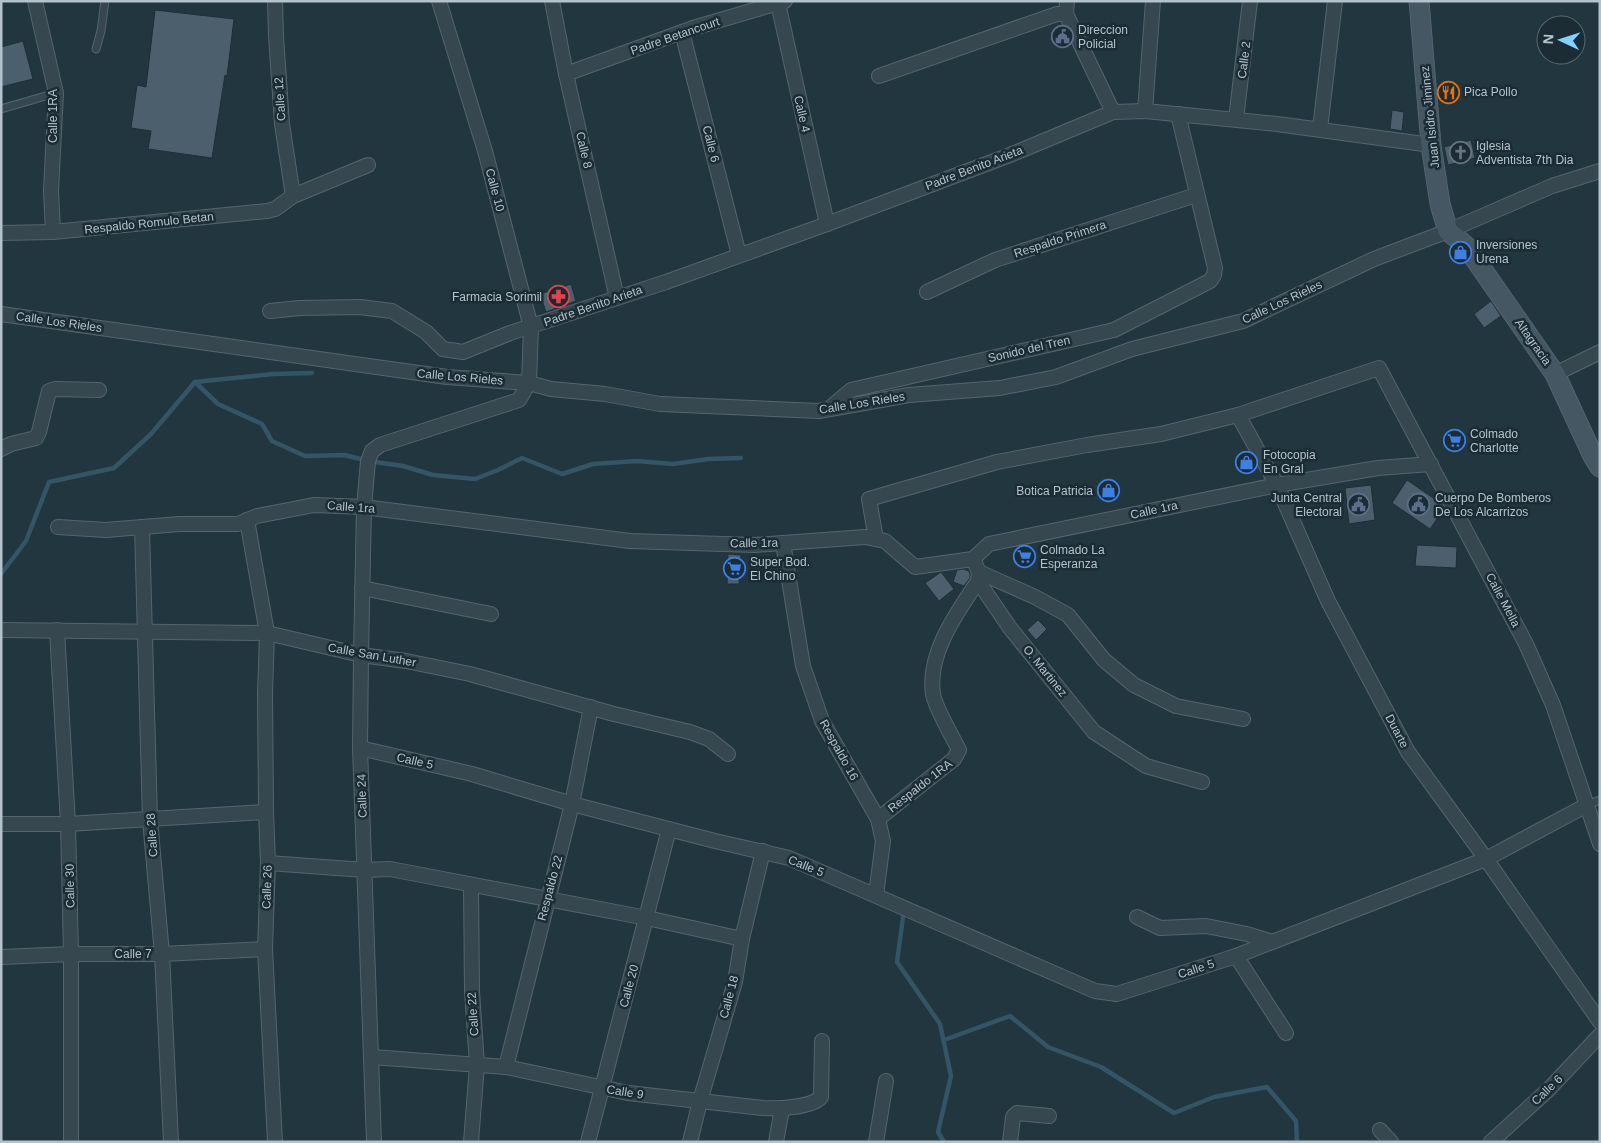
<svg xmlns="http://www.w3.org/2000/svg" width="1601" height="1143" font-family="Helvetica,sans-serif">
<rect width="100%" height="100%" fill="#223640"/>
<g fill="none" stroke-linecap="round" stroke-linejoin="round">
<g stroke="#356" stroke-width="4.5">
<path d="M 195,382 L 218,404 L 262,424 L 272,441 L 305,456 L 345,455 L 368,461 L 403,466 L 433,475 L 475,479 L 498,470 L 522,458 L 562,474 L 593,464 L 637,461 L 673,464 L 708,459 L 741,458"/>
<path d="M 1,574 L 26,541 L 49,482 L 114,468 L 151,434 L 195,382 L 273,374 L 312,373"/>
<path d="M 904,910 L 897,962 L 940,1024 L 951,1076 L 938,1132 L 944,1142"/>
<path d="M 944,1040 L 1010,1016 L 1048,1047 L 1101,1067 L 1174,1113 L 1214,1097 L 1267,1087 L 1296,1121 L 1297,1142"/>
</g>
</g>
<g fill="#4b606c" stroke="#1e2e37">
<path d="M 155,10 L 234,19 L 227,76 L 225,75 L 212,158 L 148,149 L 151,131 L 131,128 L 137,85 L 146,87 Z"/>
<path d="M 1064,29 L 1070,42 L 1058,47 L 1053,33 Z"/>
<path d="M 23,41 L 33,79 L 1,87 L 1,47 Z"/>
<path d="M 1392,110 L 1404,112 L 1402,131 L 1390,129 Z"/>
<path d="M 1471,140 L 1475,158 L 1448,165 L 1444,147 Z"/>
<path d="M 571,284 L 576,301 L 546,312 L 540,294 Z"/>
<path d="M 1491,301 L 1501,316 L 1484,328 L 1474,314 Z"/>
<path d="M 1461,431 L 1466,443 L 1447,451 L 1442,439 Z"/>
<path d="M 1407,480 L 1442,504 L 1444,509 L 1430,529 L 1392,503 Z"/>
<path d="M 1371,485 L 1375,520 L 1349,524 L 1345,488 Z"/>
<path d="M 1417,545 L 1457,547 L 1456,568 L 1415,566 Z"/>
<path d="M 1032,549 L 1034,561 L 1017,565 L 1014,553 Z"/>
<path d="M 728,554 L 741,555 L 739,584 L 727,584 Z"/>
<path d="M 963,569 L 969,571 L 970,573 L 970,578 L 964,586 L 953,582 L 957,570 Z"/>
<path d="M 941,572 L 954,589 L 939,601 L 925,583 Z"/>
<path d="M 1038,620 L 1047,629 L 1036,640 L 1027,630 Z"/>
</g>
<g fill="none" stroke-linecap="round" stroke-linejoin="round">
<defs>
<g id="lane">
<path d="M 96,49 L 101,31 L 105,1"/>
<path d="M 1,109 L 56,93"/>
<path d="M 1587,805 L 1600,800"/>
</g>
<g id="street">
<path d="M 35,1 L 56,93 L 51,191 L 53,232"/>
<path d="M 275,1 L 276,36 L 282,124 L 293,196"/>
<path d="M 552,1 L 566,74 L 617,298"/>
<path d="M 778,3 L 827,224"/>
<path d="M 1066,14 L 1067,1"/>
<path d="M 682,32 L 739,255"/>
<path d="M 566,74 L 693,28 L 785,1"/>
<path d="M 879,76 L 1057,14 L 1066,14 L 1113,112"/>
<path d="M 1145,111 L 1153,1"/>
<path d="M 1236,119 L 1250,1"/>
<path d="M 1320,129 L 1335,1"/>
<path d="M 1,233 L 53,232 L 267,211 L 275,209 L 293,196 L 368,165"/>
<path d="M 927,292 L 995,260 L 1196,195"/>
<path d="M 270,311 L 300,308 L 360,307 L 392,311 L 426,332 L 443,349 L 463,352 L 510,333 L 666,282 L 827,224 L 1010,155 L 1113,112 L 1145,111 L 1277,124 L 1431,145"/>
<path d="M 1,314 L 447,377 L 529,383 L 551,389 L 605,394 L 660,404 L 819,411 L 909,395 L 1000,388 L 1056,377 L 1132,349 L 1243,321 L 1374,259 L 1448,231 L 1552,186 L 1600,171"/>
<path d="M 1555,374 L 1600,352"/>
<path d="M 831,407 L 851,390 L 1114,330 L 1210,281 L 1214,275 L 1215,268 L 1178,114"/>
<path d="M 1238,415 L 1277,485 L 1328,601 L 1408,752 L 1486,859 L 1600,1022"/>
<path d="M 1,449 L 11,444 L 36,438 L 39,432 L 49,391 L 55,389 L 99,390"/>
<path d="M 247,520 L 267,633 L 265,694 L 266,812 L 268,863 L 265,949 L 275,1142"/>
<path d="M 58,527 L 106,530 L 179,524 L 238,524 L 257,516 L 314,505 L 364,507 L 630,541 L 754,545 L 865,537 L 885,541 L 915,567 L 973,559 L 989,544 L 1277,485 L 1378,468 L 1431,464"/>
<path d="M 142,527 L 150,820 L 162,954 L 171,1142"/>
<path d="M 876,539 L 869,499 L 997,462 L 1087,445 L 1161,434 L 1238,415 L 1379,368 L 1526,644 L 1553,705 L 1600,844"/>
<path d="M 783,543 L 803,666 L 822,721 L 878,819 L 883,841 L 876,895"/>
<path d="M 979,572 L 1035,597 L 1068,615 L 1104,660 L 1134,685 L 1176,706 L 1243,719"/>
<path d="M 978,581 L 1010,628 L 1094,732 L 1146,766 L 1202,782"/>
<path d="M 362,588 L 491,614"/>
<path d="M 1,630 L 267,633 L 361,655 L 406,661 L 470,674 L 614,714 L 690,732 L 709,739 L 728,754"/>
<path d="M 57,630 L 68,824 L 71,954 L 71,1142"/>
<path d="M 360,748 L 472,774 L 572,804 L 715,841 L 789,858 L 1095,991 L 1117,994 L 1236,956 L 1486,859 L 1587,805"/>
<path d="M 878,819 L 954,759 L 959,750 C 953,738 934,705 933,694 C 927,653 957,613 978,581 L 979,572 L 973,559"/>
<path d="M 1,824 L 68,824 L 266,812"/>
<path d="M 268,863 L 365,870 L 390,869 L 647,918 L 742,939"/>
<path d="M 471,885 L 472,991 L 477,1065 L 471,1142"/>
<path d="M 1137,917 L 1160,928 L 1206,926 L 1247,934 L 1272,942"/>
<path d="M 1236,956 L 1286,1033"/>
<path d="M 1,957 L 71,954 L 162,954 L 265,949"/>
<path d="M 372,1057 L 506,1067 L 628,1093 L 763,1108 C 777,1109 811,1108 821,1097 L 822,1041"/>
<path d="M 506,1067 L 572,804 L 591,707"/>
<path d="M 1380,1130 L 1391,1142"/>
<path d="M 374,1142 L 360,748 L 361,655 L 364,507 L 368,461 L 372,451 L 380,445 L 519,400 L 529,383 L 531,327 L 485,151 L 439,1"/>
<path d="M 588,1142 L 669,829"/>
<path d="M 690,1142 L 700,1101 L 735,982 L 742,939 L 763,851"/>
<path d="M 776,1142 L 782,1109"/>
<path d="M 876,1142 L 886,1081"/>
<path d="M 1010,1142 L 1013,1117 L 1017,1113 L 1049,1116"/>
<path d="M 1491,1142 L 1549,1089 L 1600,1035"/>
</g>
<path id="secondary" d="M 1419,1 L 1431,145 L 1440,204 L 1448,231 L 1466,246 L 1555,374 L 1593,456 L 1600,467"/>
</defs>
<use href="#lane" stroke="#55656e" stroke-width="9"/>
<use href="#street" stroke="#55656e" stroke-width="16"/>
<use href="#secondary" stroke="#55656e" stroke-width="21"/>
<use href="#lane" stroke="#374750" stroke-width="7"/>
<use href="#street" stroke="#374750" stroke-width="14"/>
<use href="#secondary" stroke="#445763" stroke-width="19"/>
</g>
<defs>
<symbol id="civic-ring" viewBox="-11 -11 22 22"><circle r="9.5" fill="#1c2c35" stroke="#5c6f8a" stroke-width="1.5"/><path d="M-.6-6.5H3V-4.5H.6V-3L4-1V1h2V6H-6V1h2V-1L-.6-3ZM-1.2 2.5V6h2.4V2.5Z" fill="#5c6f8a"/></symbol>
<symbol id="restaurant-ring" viewBox="-11 -11 22 22"><circle r="9.5" fill="#1c2c35" stroke="#e8710a" stroke-width="1.5"/><path d="M-5-6h1v4h1v-4h1v4h1v-4h1v5L-1.5 .5V6h-2V.5L-5-1ZM5-6V6H3V1.5H1.5Q1.5-4 5-6Z" fill="#e8710a"/></symbol>
<symbol id="church-ring" viewBox="-11 -11 22 22"><circle r="9.5" fill="#1c2c35" stroke="#6b7280" stroke-width="1.5"/><path d="M-1.2-6h2.4v3.5h3.3v2.4h-3.3V6h-2.4V-.1h-3.3v-2.4h3.3Z" fill="#6b7280"/></symbol>
<symbol id="shop-ring" viewBox="-11 -11 22 22"><circle r="9.5" fill="#1c2c35" stroke="#3f7fe0" stroke-width="1.5"/><path d="M-5-2.5h2.3a2.7 3.5 0 0 1 5.4 0H5L5.5 6h-11ZM-1.5-2.5h3a1.5 2.3 0 0 0-3 0Z" fill="#3f7fe0"/></symbol>
<symbol id="pharmacy-ring" viewBox="-11 -11 22 22"><circle r="9.5" fill="#1c2c35" stroke="#e0444e" stroke-width="1.5"/><path d="M-2-6h4v4h4v4h-4v4h-4v-4h-4v-4h4Z" fill="#e0444e"/></symbol>
<symbol id="supermarket-ring" viewBox="-11 -11 22 22"><circle r="9.5" fill="#1c2c35" stroke="#3f7fe0" stroke-width="1.5"/><path d="M-6-5.5h2.5l.6 2H6L4.5 2H-2.5L-4.4-4H-6ZM-1.5 3.2a1.3 1.3 0 1 0 .1 0ZM3 3.2a1.3 1.3 0 1 0 .1 0Z" fill="#3f7fe0"/></symbol>
</defs>
<g fill-rule="evenodd">
<use href="#civic-ring" x="1050" y="24" width="25" height="25"/>
<use href="#restaurant-ring" x="1436" y="80" width="25" height="25"/>
<use href="#church-ring" x="1448" y="140" width="25" height="25"/>
<use href="#shop-ring" x="1448" y="240" width="25" height="25"/>
<use href="#pharmacy-ring" x="546" y="284" width="25" height="25"/>
<use href="#supermarket-ring" x="1442" y="428" width="25" height="25"/>
<use href="#shop-ring" x="1234" y="450" width="25" height="25"/>
<use href="#shop-ring" x="1096" y="478" width="25" height="25"/>
<use href="#civic-ring" x="1346" y="492" width="25" height="25"/>
<use href="#civic-ring" x="1406" y="492" width="25" height="25"/>
<use href="#supermarket-ring" x="1012" y="544" width="25" height="25"/>
<use href="#supermarket-ring" x="722" y="556" width="25" height="25"/>
</g>
<g text-anchor="middle" dominant-baseline="central" stroke-width="5" stroke-linejoin="round" paint-order="stroke">
<g font-size="12" fill="#b3c2cb" stroke="#1c2c35" text-anchor="start">
<text x="1078" y="30">Direccion<tspan x="1078" dy="14">Policial</tspan></text>
<text x="1464" y="92">Pica Pollo</text>
<text x="1476" y="146">Iglesia<tspan x="1476" dy="14">Adventista 7th Dia</tspan></text>
<text x="1476" y="245">Inversiones<tspan x="1476" dy="14">Urena</tspan></text>
<text x="542" y="297" text-anchor="end">Farmacia Sorimil</text>
<text x="1470" y="434">Colmado<tspan x="1470" dy="14">Charlotte</tspan></text>
<text x="1263" y="455">Fotocopia<tspan x="1263" dy="14">En Gral</tspan></text>
<text x="1093" y="491" text-anchor="end">Botica Patricia</text>
<text x="1342" y="498" text-anchor="end">Junta Central<tspan x="1342" dy="14">Electoral</tspan></text>
<text x="1435" y="498">Cuerpo De Bomberos<tspan x="1435" dy="14">De Los Alcarrizos</tspan></text>
<text x="1040" y="550">Colmado La<tspan x="1040" dy="14">Esperanza</tspan></text>
<text x="750" y="562">Super Bod.<tspan x="750" dy="14">El Chino</tspan></text>
</g>
<g font-size="12" fill="#b3c2cb" stroke="#1c2c35">
<text transform="translate(675 36) rotate(-19)">Padre Betancourt</text>
<text transform="translate(1244 60) rotate(-83)">Calle 2</text>
<text transform="translate(280 99) rotate(-94)">Calle 12</text>
<text transform="translate(802 114) rotate(77)">Calle 4</text>
<text transform="translate(53 116) rotate(-90)">Calle 1RA</text>
<text transform="translate(1430 117) rotate(-96)">Juan Isidro Jiminez</text>
<text transform="translate(711 144) rotate(76)">Calle 6</text>
<text transform="translate(584 150) rotate(77)">Calle 8</text>
<text transform="translate(974 168) rotate(-21)">Padre Benito Arieta</text>
<text transform="translate(495 190) rotate(75)">Calle 10</text>
<text transform="translate(149 223) rotate(-6)">Respaldo Romulo Betan</text>
<text transform="translate(1060 239) rotate(-18)">Respaldo Primera</text>
<text transform="translate(1282 302) rotate(-25)">Calle Los Rieles</text>
<text transform="translate(593 306) rotate(-19)">Padre Benito Arieta</text>
<text transform="translate(59 322) rotate(8)">Calle Los Rieles</text>
<text transform="translate(1533 342) rotate(55)">Altagracia</text>
<text transform="translate(1029 349) rotate(-13)">Sonido del Tren</text>
<text transform="translate(460 377) rotate(5)">Calle Los Rieles</text>
<text transform="translate(862 403) rotate(-9)">Calle Los Rieles</text>
<text transform="translate(351 507) rotate(4)">Calle 1ra</text>
<text transform="translate(1154 510) rotate(-12)">Calle 1ra</text>
<text transform="translate(754 543) rotate(-1)">Calle 1ra</text>
<text transform="translate(1503 600) rotate(62)">Calle Mella</text>
<text transform="translate(372 655) rotate(10)">Calle San Luther</text>
<text transform="translate(1045 671) rotate(51)">O. Martinez</text>
<text transform="translate(1397 731) rotate(62)">Duarte</text>
<text transform="translate(839 750) rotate(61)">Respaldo 16</text>
<text transform="translate(415 761) rotate(13)">Calle 5</text>
<text transform="translate(920 786) rotate(-38)">Respaldo 1RA</text>
<text transform="translate(362 796) rotate(-92)">Calle 24</text>
<text transform="translate(152 835) rotate(-94)">Calle 28</text>
<text transform="translate(806 866) rotate(22)">Calle 5</text>
<text transform="translate(70 886) rotate(-91)">Calle 30</text>
<text transform="translate(267 887) rotate(-88)">Calle 26</text>
<text transform="translate(550 888) rotate(-75)">Respaldo 22</text>
<text x="133" y="954">Calle 7</text>
<text transform="translate(1196 969) rotate(-18)">Calle 5</text>
<text transform="translate(629 986) rotate(-75)">Calle 20</text>
<text transform="translate(729 997) rotate(-75)">Calle 18</text>
<text transform="translate(473 1014) rotate(-94)">Calle 22</text>
<text transform="translate(1547 1090) rotate(-44)">Calle 6</text>
<text transform="translate(625 1092) rotate(9)">Calle 9</text>
</g>
</g>
<rect width="1601" height="1143" fill="none" stroke="#b3c2cb" stroke-width="5"/>
<g transform="translate(1561 40) rotate(274)"><circle r="24" fill="#1c2c35" stroke="#586871"/>
<path d="M0-4L9 19L0 12L-9 19Z" fill="#84d0ff"/>
<text y="-8" font-size="14" font-weight="bold" text-anchor="middle" fill="#b3c2cb">N</text>
</g>
</svg>
